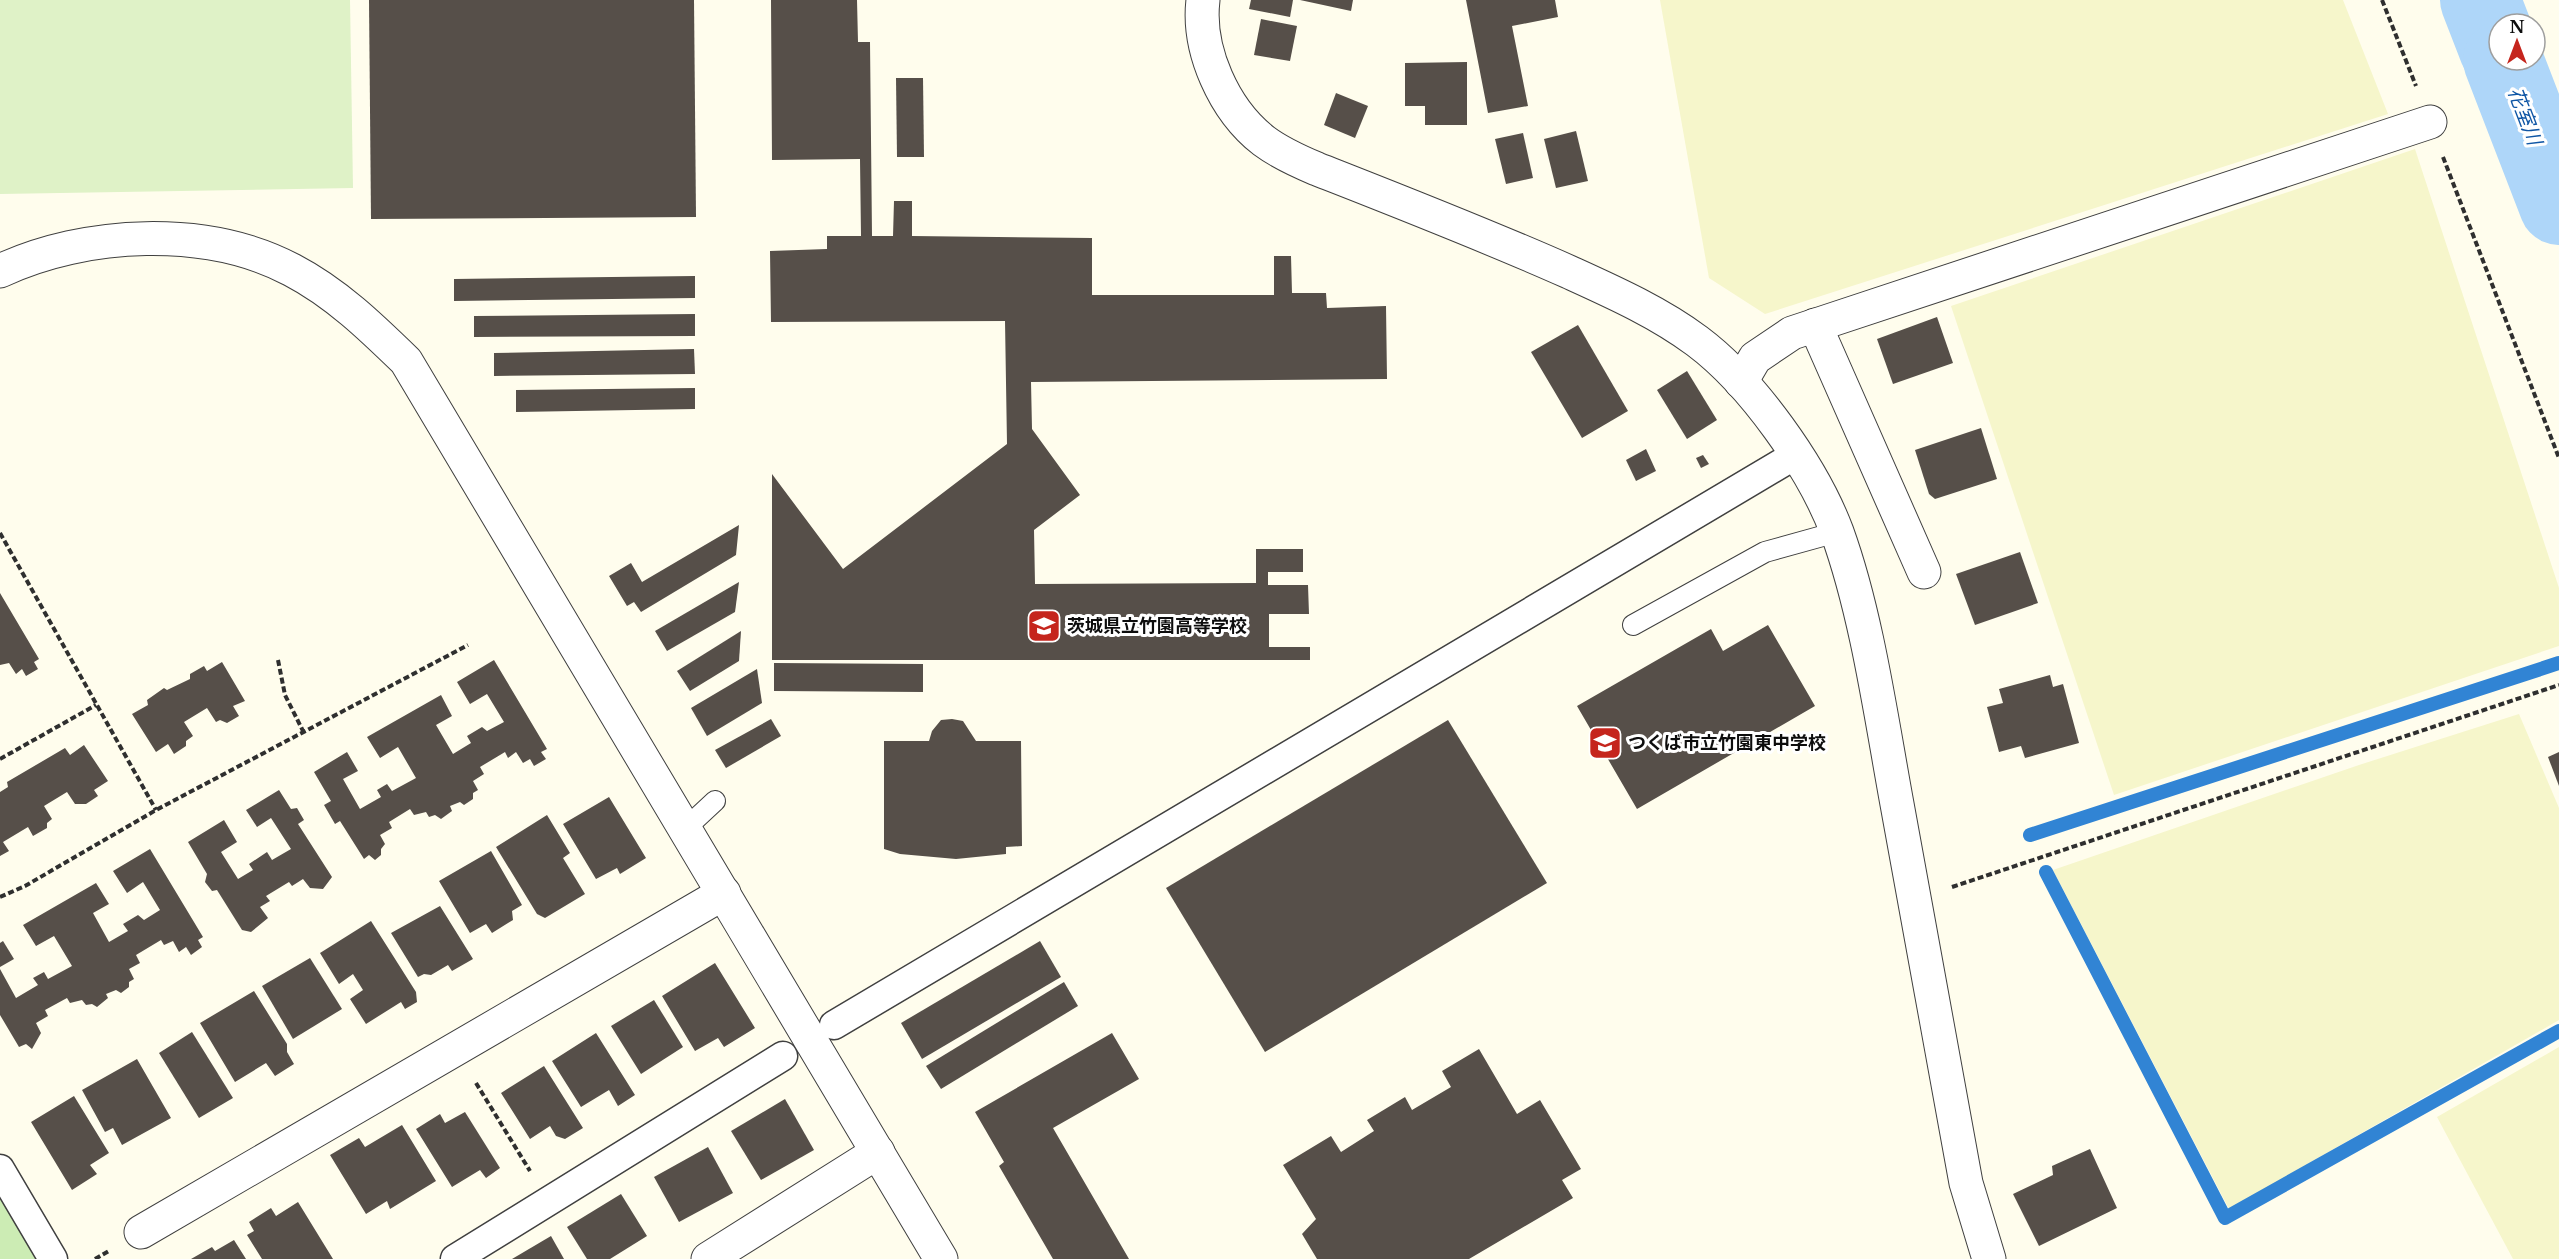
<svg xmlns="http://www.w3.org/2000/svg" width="2559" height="1259" font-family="'Libre Baskerville','Noto Sans JP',serif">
<rect width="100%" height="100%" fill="#fffded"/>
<g fill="#f6f6cb">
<path d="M 1660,0 L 2343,0 L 2388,114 L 1765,314 L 1709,278 Z"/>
<path d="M 2415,149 L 2559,588 L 2559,646 L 2114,795 L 1951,306 Z"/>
<path d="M 2519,714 L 2559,808 L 2559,1020 L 2229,1209 L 2053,870 L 2359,765 Z"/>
<path d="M 2559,1047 L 2559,1259 L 2513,1259 L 2437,1117 Z"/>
</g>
<path fill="#ccecb4" d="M 0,1195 L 38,1259 L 0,1259 Z"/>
<path fill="#dff2c7" d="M 0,0 L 350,0 L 353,188 L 0,194 Z"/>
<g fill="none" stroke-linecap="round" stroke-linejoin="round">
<g stroke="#3184d4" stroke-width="14">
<path d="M 2030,835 L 2559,663"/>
<path d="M 2046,872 L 2225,1218 L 2559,1031"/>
</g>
<g stroke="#aed6f9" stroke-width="80">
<path d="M 2480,0 L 2499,49"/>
<path d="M 2503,60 L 2559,205"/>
</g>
</g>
<g fill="#564f49">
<path d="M 369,0 L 694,0 L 696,217 L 371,219 Z"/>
<path d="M 771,0 L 857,0 L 858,42 L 870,42 L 872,236 L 893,236 L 894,201 L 912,201 L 912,236 L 1092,238 L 1092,295 L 1274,295 L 1274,256 L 1291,256 L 1292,293 L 1326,293 L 1327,308 L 1386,306 L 1387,379 L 1031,382 L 1032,429 L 1080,495 L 1034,530 L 1035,584 L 1256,583 L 1256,549 L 1303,549 L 1303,572 L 1268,572 L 1268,585 L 1308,585 L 1309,614 L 1269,614 L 1269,647 L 1310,647 L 1310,660 L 772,660 L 772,474 L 843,569 L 1007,444 L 1005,321 L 771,322 L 770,251 L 827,249 L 827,236 L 861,236 L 860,159 L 772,160 Z"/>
<path d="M 1251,0 L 1293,0 L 1290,17 L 1249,9 Z"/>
<path d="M 1300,0 L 1353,0 L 1351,11 Z"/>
<path d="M 1466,0 L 1555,0 L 1558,17 L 1512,26 L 1528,106 L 1488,113 Z"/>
<path d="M 1261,19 L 1297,26 L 1290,61 L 1254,55 Z"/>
<path d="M 1467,62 L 1467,125 L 1425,125 L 1425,106 L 1405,106 L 1405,63 Z"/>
<path d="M 896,78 L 923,78 L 924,157 L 897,157 Z"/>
<path d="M 1336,93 L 1368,106 L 1355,138 L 1324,125 Z"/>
<path d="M 1576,131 L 1588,181 L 1556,188 L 1544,139 Z"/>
<path d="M 1523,133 L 1533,178 L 1506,184 L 1495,139 Z"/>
<path d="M 695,276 L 695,298 L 454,301 L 454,279 Z"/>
<path d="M 695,314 L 695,336 L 474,337 L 474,316 Z"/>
<path d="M 1937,317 L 1953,363 L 1893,384 L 1877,339 Z"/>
<path d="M 1578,325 L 1628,411 L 1582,438 L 1531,352 Z"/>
<path d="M 694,349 L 695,374 L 494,376 L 494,353 Z"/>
<path d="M 1687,371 L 1717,420 L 1687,439 L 1657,390 Z"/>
<path d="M 695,388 L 695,409 L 516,412 L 516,390 Z"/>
<path d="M 1981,428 L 1997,479 L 1935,499 L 1929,494 L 1915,450 Z"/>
<path d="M 1646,449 L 1656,471 L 1636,481 L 1626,460 Z"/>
<path d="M 1703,455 L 1709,464 L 1701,468 L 1696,458 Z"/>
<path d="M 739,525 L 736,555 L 641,612 L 634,602 L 627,606 L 609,576 L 631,563 L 642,582 Z"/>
<path d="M 2020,552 L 2038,603 L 1975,625 L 1956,574 Z"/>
<path d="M 739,582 L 735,612 L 667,651 L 655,631 Z"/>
<path d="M 0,593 L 39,659 L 34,662 L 38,669 L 26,676 L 22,669 L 16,674 L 9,663 L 0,665 Z"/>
<path d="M 1768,625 L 1815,706 L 1637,809 L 1577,706 L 1711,629 L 1723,651 Z"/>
<path d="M 741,631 L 739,661 L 690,691 L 677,671 Z"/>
<path d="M 494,660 L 547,749 L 541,752 L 546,759 L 534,766 L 530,759 L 523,763 L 516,752 L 508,758 L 505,752 L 480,767 L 484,774 L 473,781 L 478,790 L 473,793 L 473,799 L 464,805 L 460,802 L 450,806 L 452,811 L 441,819 L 435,815 L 429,817 L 426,812 L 414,815 L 410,809 L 389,822 L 392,828 L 380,835 L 385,844 L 381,849 L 381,855 L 375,860 L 369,855 L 364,859 L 340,821 L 335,824 L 324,805 L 331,801 L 314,772 L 347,752 L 358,771 L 343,779 L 360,809 L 381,797 L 377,790 L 387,784 L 392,791 L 416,778 L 398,747 L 380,758 L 367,737 L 441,695 L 452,716 L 436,725 L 453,754 L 471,743 L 467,736 L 482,727 L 487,731 L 504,722 L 487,694 L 470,704 L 457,682 Z"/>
<path d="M 222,662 L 245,701 L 233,706 L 239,716 L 227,723 L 220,720 L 216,722 L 207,708 L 184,722 L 193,736 L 186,741 L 186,746 L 174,754 L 168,744 L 156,752 L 132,714 L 148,705 L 147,700 L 164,688 L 167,690 L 190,679 L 190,674 L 204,666 L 207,671 Z"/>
<path d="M 774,663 L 923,664 L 923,692 L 774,691 Z"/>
<path d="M 757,669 L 762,703 L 707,736 L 691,708 Z"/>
<path d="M 2050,675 L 2053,687 L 2063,684 L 2079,743 L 2025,758 L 2021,746 L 1999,752 L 1987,707 L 2003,703 L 1999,689 Z"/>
<path d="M 771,719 L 781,736 L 726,768 L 715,750 Z"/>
<path d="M 952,719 L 963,721 L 976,741 L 1021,741 L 1022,846 L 1006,847 L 1006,854 L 956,859 L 900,854 L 884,849 L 884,741 L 929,741 L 932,731 L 941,720 Z"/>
<path d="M 1448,720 L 1547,883 L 1265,1052 L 1166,888 Z"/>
<path d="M 84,745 L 108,781 L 94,790 L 98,796 L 86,804 L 75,804 L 67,792 L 44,806 L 52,819 L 47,823 L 47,828 L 33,836 L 28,827 L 3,842 L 9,851 L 0,856 L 0,792 L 8,787 L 7,782 L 65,748 L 70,755 Z"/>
<path d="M 2559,752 L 2559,786 L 2548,757 Z"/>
<path d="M 279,790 L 291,809 L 297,808 L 304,820 L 298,824 L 332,877 L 323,889 L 310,888 L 303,879 L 292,886 L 289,882 L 266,896 L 270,901 L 260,907 L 268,918 L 251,932 L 242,930 L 217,890 L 212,891 L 205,882 L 207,874 L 188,842 L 224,820 L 237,842 L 221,852 L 238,879 L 253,870 L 249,864 L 267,852 L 272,860 L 291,849 L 271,818 L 257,827 L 246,810 Z"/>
<path d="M 609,797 L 646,858 L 620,874 L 617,868 L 596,879 L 563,824 Z"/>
<path d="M 547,815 L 570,853 L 563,858 L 585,894 L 545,918 L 537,914 L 496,847 Z"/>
<path d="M 150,849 L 203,937 L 198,940 L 202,947 L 191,955 L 186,947 L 179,952 L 173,941 L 164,945 L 161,940 L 136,955 L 140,963 L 129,969 L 134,979 L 129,982 L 129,987 L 121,993 L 116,990 L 106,994 L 108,998 L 97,1007 L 92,1004 L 86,1005 L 82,1000 L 70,1003 L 67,998 L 45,1010 L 48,1016 L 36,1023 L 41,1033 L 32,1049 L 26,1044 L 19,1047 L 0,1015 L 0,969 L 16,998 L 38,985 L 33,978 L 44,972 L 48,979 L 72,966 L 54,936 L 36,946 L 23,925 L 96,883 L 109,904 L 93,913 L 109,942 L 128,931 L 123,924 L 138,915 L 144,920 L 160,910 L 143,882 L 127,893 L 113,871 Z"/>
<path d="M 491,851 L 522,905 L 512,911 L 513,920 L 492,933 L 486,924 L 470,933 L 439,881 Z"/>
<path d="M 440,906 L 473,959 L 452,971 L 448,965 L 431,975 L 424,974 L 418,977 L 391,933 Z"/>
<path d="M 371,921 L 416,992 L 417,1002 L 405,1009 L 401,1002 L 366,1024 L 350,999 L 363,990 L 353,974 L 339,984 L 320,953 Z"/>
<path d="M 3,941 L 14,959 L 0,967 L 0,943 Z"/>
<path d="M 1040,941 L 1061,977 L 922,1059 L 901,1023 Z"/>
<path d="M 310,958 L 342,1009 L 293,1039 L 262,986 Z"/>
<path d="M 715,963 L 755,1028 L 724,1047 L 718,1038 L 695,1051 L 662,996 Z"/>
<path d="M 1064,982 L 1078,1006 L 941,1089 L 926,1066 Z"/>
<path d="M 254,991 L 287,1044 L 287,1052 L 294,1064 L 275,1076 L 266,1063 L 235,1082 L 200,1023 Z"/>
<path d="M 654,1000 L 683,1047 L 641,1074 L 611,1026 Z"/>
<path d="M 192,1032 L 233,1098 L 199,1118 L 159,1053 Z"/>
<path d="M 596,1033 L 635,1095 L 618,1106 L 609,1090 L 581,1107 L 552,1061 Z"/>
<path d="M 1112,1033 L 1139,1079 L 1053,1128 L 1129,1259 L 1053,1259 L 999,1166 L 1004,1162 L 975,1112 Z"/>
<path d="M 1479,1049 L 1517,1114 L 1540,1100 L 1581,1169 L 1562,1180 L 1573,1198 L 1469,1259 L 1317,1259 L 1302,1234 L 1316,1219 L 1283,1165 L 1331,1136 L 1341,1152 L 1374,1131 L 1367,1120 L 1405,1097 L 1412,1110 L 1451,1087 L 1442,1071 Z"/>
<path d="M 137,1059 L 171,1118 L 122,1145 L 113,1128 L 105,1132 L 82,1090 Z"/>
<path d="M 544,1066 L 583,1128 L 565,1139 L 556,1136 L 550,1126 L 530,1139 L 501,1093 Z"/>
<path d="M 74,1096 L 109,1153 L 90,1165 L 97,1174 L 72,1190 L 31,1122 Z"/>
<path d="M 785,1099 L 814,1150 L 761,1180 L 731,1131 Z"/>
<path d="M 465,1112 L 500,1168 L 486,1178 L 480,1170 L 452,1187 L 416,1129 L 440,1114 L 445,1123 Z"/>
<path d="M 402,1125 L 436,1181 L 390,1209 L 387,1201 L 366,1214 L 330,1155 L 359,1138 L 365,1147 Z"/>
<path d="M 708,1147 L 733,1193 L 679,1222 L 654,1177 Z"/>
<path d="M 2090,1149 L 2117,1208 L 2039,1246 L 2013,1194 L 2053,1175 L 2052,1166 Z"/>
<path d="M 621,1194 L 647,1236 L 610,1259 L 587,1259 L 567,1227 Z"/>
<path d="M 298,1202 L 333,1259 L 262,1259 L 247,1235 L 254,1231 L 249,1222 L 271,1208 L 276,1216 Z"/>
<path d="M 551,1236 L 564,1259 L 512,1259 Z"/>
<path d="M 234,1240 L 246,1259 L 191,1259 L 212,1247 L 215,1251 Z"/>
</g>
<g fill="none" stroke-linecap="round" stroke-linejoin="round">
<defs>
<g id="service">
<path d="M 1633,625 L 1765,552 L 1837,532"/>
<path d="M 686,828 L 715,801"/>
</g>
<g id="pedestrian">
<path d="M 834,1025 L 1797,454"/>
<path d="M 0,1169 L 53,1259"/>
<path d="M 455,1259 L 783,1056"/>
</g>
<g id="minor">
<path d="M 1203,0 C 1197,50 1224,110 1264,141 C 1280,153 1298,161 1317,169 C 1401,202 1486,235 1569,272 C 1613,292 1658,312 1697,341 C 1752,382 1813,468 1837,532 C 1867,615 1881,717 1897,804 C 1920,930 1943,1057 1966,1183 L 1989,1259"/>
<path d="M 1815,325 L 1924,572"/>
<path d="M 1741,382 L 1755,358 L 1792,333 L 2430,122"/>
<path d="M 141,1232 L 724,893"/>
<path d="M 708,1259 L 878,1152"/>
</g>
<path id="tertiary" d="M 0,271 C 85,231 207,225 292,270 C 336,293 371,327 406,361 L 941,1259"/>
</defs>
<use href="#service" stroke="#404040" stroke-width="22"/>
<use href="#pedestrian" stroke="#404040" stroke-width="31"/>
<use href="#minor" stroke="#404040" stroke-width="35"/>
<use href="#tertiary" stroke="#404040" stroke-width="35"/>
<g stroke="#2f2f2f" stroke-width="4" stroke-dasharray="6 3" stroke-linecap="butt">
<path d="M 2382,0 L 2416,86"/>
<path d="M 2443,157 L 2559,458"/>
<path d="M 0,533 L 156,810"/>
<path d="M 278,660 L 285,695 L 304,733"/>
<path d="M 0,759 L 96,705"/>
<path d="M 1952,887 L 2559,685"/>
<path d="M 0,897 L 25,886 L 156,810 L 468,645"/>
<path d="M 476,1083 L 530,1171"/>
<path d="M 95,1259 L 109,1251"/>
</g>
<use href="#service" stroke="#fff" stroke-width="20"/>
<use href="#pedestrian" stroke="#fff" stroke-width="28"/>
<use href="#minor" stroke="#fff" stroke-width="33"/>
<use href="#tertiary" stroke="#fff" stroke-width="33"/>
</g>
<defs>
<symbol id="school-square" viewBox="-11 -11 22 22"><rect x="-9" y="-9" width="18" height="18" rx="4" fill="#c5251d" stroke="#fff"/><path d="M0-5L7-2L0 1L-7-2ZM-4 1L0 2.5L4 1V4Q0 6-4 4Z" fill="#fff"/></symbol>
</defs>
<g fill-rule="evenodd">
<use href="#school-square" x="1025" y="607" width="38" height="38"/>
<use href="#school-square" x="1586" y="724" width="38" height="38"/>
</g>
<g text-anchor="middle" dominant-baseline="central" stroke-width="6" stroke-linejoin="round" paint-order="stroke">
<g font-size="18" font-weight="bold" fill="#0d0d0d" stroke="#fff" text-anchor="start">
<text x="1067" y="626">茨城県立竹園高等学校</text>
<text x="1628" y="743">つくば市立竹園東中学校</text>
</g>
<g font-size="20" font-style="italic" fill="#0f56a5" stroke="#fff">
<text transform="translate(2525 116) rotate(69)">花室川</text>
</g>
</g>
<g transform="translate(2517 42)"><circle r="28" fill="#ffffff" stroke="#9e9e9e" stroke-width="1.5"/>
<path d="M0-4.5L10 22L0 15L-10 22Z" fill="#c5251d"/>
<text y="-9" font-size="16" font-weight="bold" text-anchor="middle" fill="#0d0d0d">N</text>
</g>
</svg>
